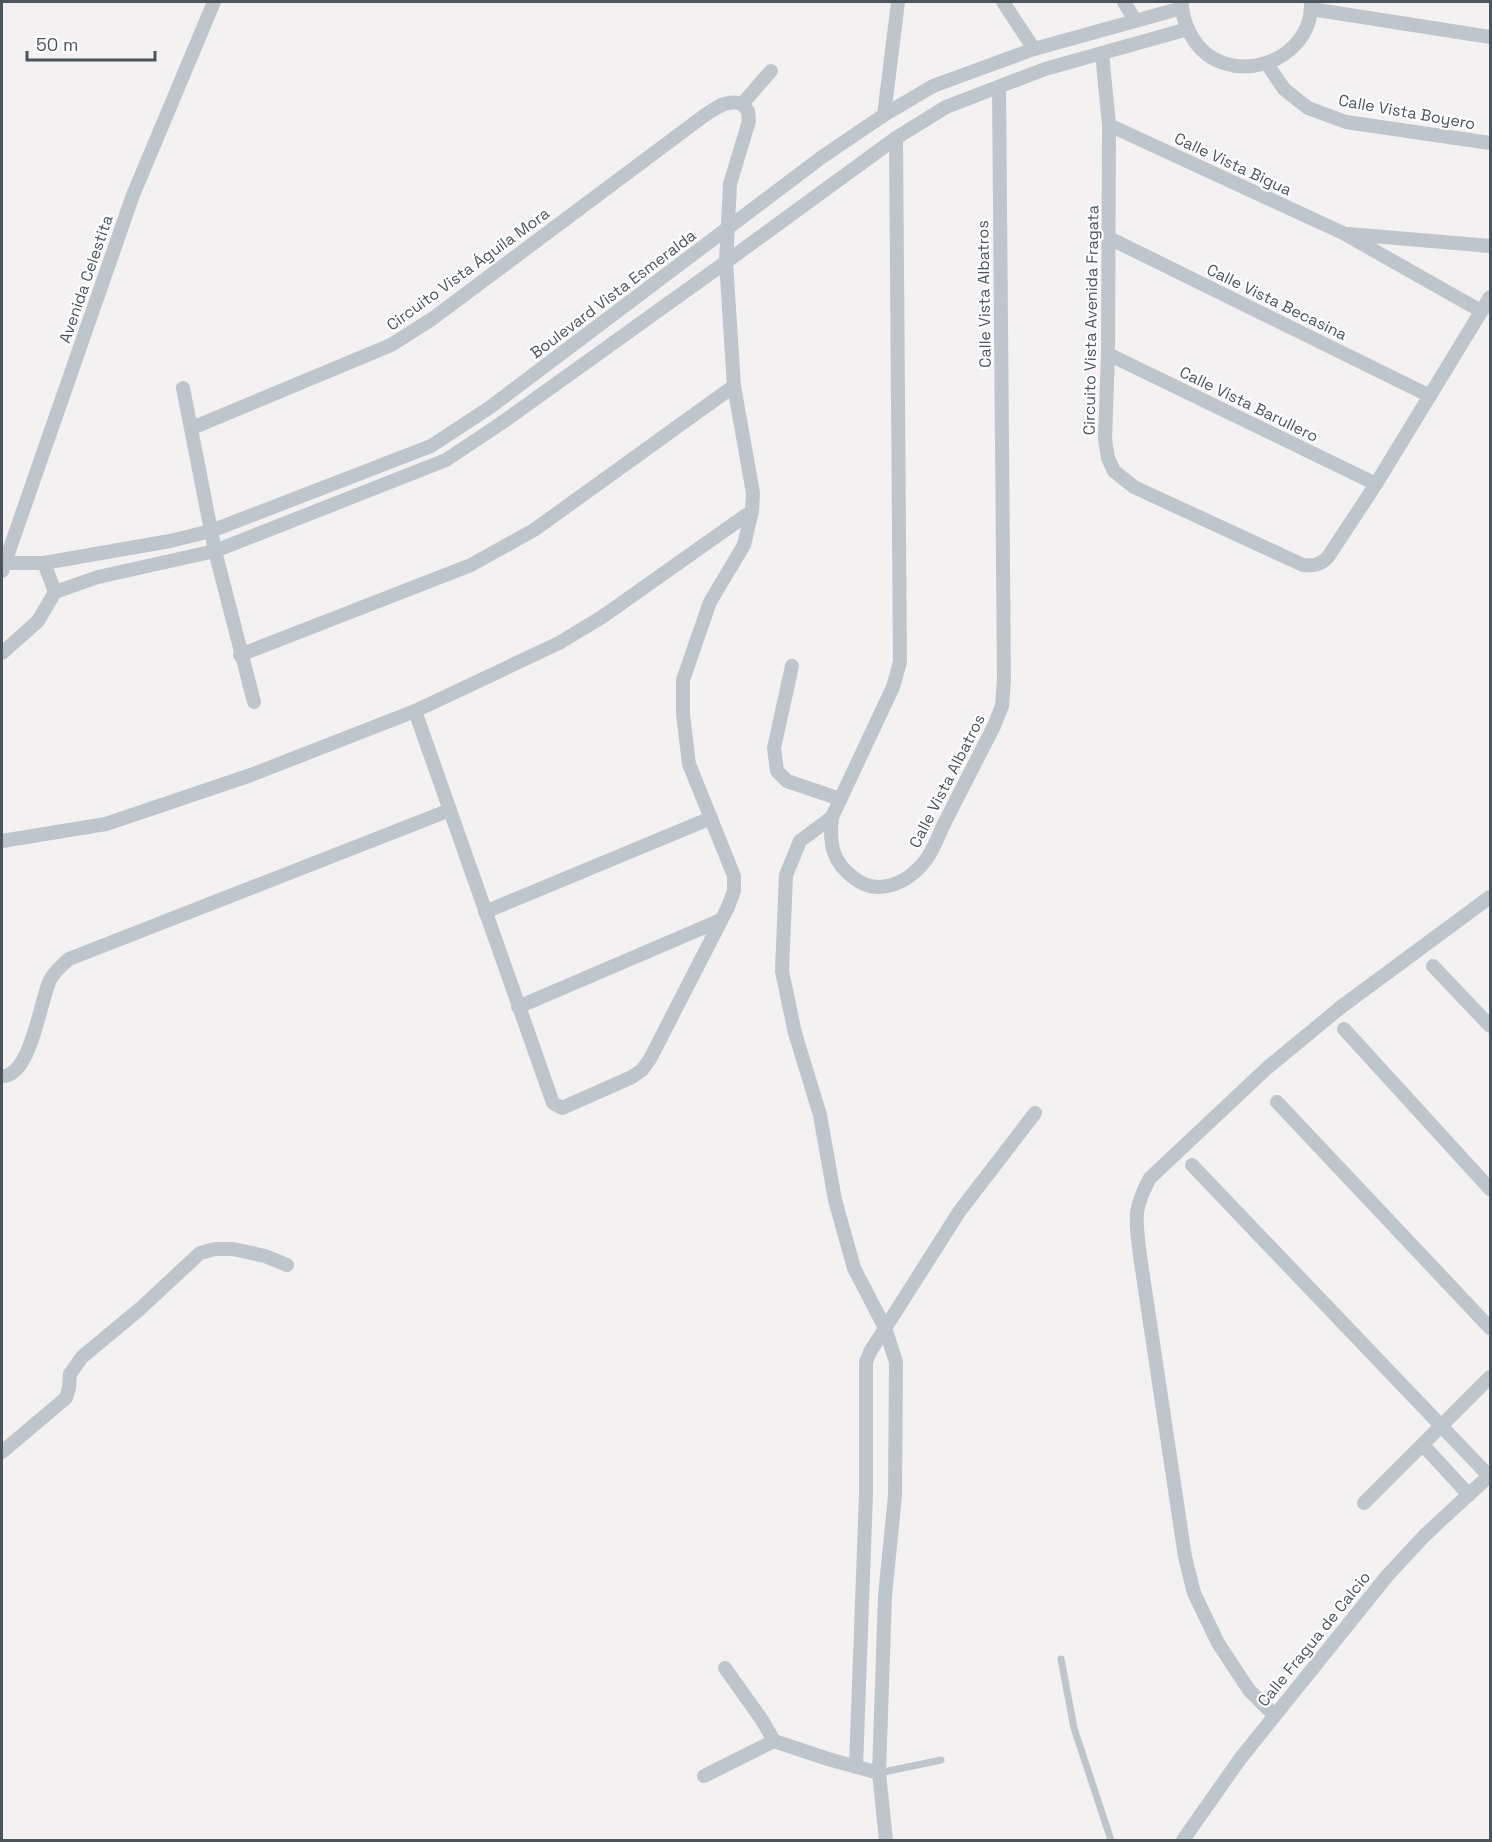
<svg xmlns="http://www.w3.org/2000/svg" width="1492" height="1842" font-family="'Space Grotesk',sans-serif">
<rect width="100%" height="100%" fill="#f3f1f1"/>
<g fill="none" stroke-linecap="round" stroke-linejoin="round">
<g stroke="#bec6cc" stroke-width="7">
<path d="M 1061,1659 L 1074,1728 L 1111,1840"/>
<path d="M 879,1773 L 941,1760"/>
</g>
<g stroke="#bec6cc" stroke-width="14">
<path d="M 1003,2 L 1034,49"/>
<path d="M 1124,2 L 1135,20"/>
<path d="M 1182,2 C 1181,15 1186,26 1192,37 C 1224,92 1314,64 1311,2"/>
<path d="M 1311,9 L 1490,37"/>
<path d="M 1102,53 L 1109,125 L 1108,354 L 1105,439 L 1108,458 L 1114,471 L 1134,487 L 1303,565 C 1314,566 1320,565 1328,557 L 1376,484 L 1490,297"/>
<path d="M 1267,64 L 1284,89 L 1308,108 L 1346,122 L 1490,143"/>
<path d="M 884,115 L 898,2"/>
<path d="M 1109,125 L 1343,233 L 1481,311"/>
<path d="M 896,138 L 900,662 L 893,687 L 832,817 C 829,843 832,862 854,878 C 878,897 908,883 925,861 C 934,850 939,833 946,820 C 962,789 978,757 994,726 L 1002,706 L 1004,680 L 999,87"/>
<path d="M 1349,234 L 1490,246"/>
<path d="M 1109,238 L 1430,396"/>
<path d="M 1108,354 L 1376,484"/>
<path d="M 183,388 L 215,551 L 254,702"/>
<path d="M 192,428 L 391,345 L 432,319 L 705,115 C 718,107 727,99 742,104"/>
<path d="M 2,560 L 5,563 L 44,563 L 170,541 L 211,531 L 431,446 L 489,408 L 822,157 L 884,115 L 933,86 L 1034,49 L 1182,8"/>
<path d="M 44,563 L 55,592"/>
<path d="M 2,571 L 133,195 L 214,2"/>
<path d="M 2,653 L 38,621 L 55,592 L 98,577 L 215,551 L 446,460 L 500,424 L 726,262 L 896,138 L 946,107 L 1045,69 L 1188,29"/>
<path d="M 240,655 L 471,565 L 534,530 L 734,386"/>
<path d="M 792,666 L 774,748 L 777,771 L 787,781 L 840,799"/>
<path d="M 415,711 L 553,1103 L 562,1108 L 632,1077 L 642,1070 L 650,1059 L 728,907 L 734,891 L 734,876 L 689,764 L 683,714 L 683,680 L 710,602 L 744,545 L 752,511"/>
<path d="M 832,817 L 800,841 L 786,875 L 782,971 L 795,1033 L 820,1115 L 835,1200 L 854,1268 L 885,1328 L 896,1362 L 895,1496 L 885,1596 L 879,1773 L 886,1840"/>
<path d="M 2,841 L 106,824 L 251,775 L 415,711 L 559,643 L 602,617 L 752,511 L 753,493 L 734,386 L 726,262 L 730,184 L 749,121 L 748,111 L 742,104 L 771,71"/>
<path d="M 485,912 L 711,818"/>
<path d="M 1433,966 L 1490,1026"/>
<path d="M 518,1007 L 721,920"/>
<path d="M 1344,1029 L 1490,1189"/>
<path d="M 2,1076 C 31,1077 40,1001 50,980 C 54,972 62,965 69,959 L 450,810"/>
<path d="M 1277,1102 L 1490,1328"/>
<path d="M 1192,1165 L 1489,1476"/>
<path d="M 1423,1445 L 1469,1495"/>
<path d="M 2,1452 L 66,1398 L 69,1388 L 70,1374 L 82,1357 L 141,1308 L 200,1253 L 215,1249 L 233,1249 L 265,1256 L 287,1265"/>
<path d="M 1364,1503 L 1490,1377"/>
<path d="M 725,1668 L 762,1720 L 774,1741"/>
<path d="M 1274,1715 L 1249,1690 L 1218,1643 L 1194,1593 L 1185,1557 L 1140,1256 C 1136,1220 1132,1211 1150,1178 L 1267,1068 L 1341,1007 L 1490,897"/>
<path d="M 856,1767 L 866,1494 L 866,1362 L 870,1352 L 959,1212 L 1035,1113"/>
<path d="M 704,1776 L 774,1741 L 828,1759 L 879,1773"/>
<path d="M 1183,1840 L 1240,1759 L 1387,1576 L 1425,1535 L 1490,1475"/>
</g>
</g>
<g text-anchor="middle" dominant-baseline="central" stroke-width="4.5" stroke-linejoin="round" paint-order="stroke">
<g font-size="16" fill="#4a555d" stroke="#fff">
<text transform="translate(1407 112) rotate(10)">Calle Vista Boyero</text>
<text transform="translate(1233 164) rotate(25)">Calle Vista Bigua</text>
<text transform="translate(468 269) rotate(-36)">Circuito Vista Águila Mora</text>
<text transform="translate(86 279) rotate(-71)">Avenida Celestita</text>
<text transform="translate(613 294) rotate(-37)">Boulevard Vista Esmeralda</text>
<text transform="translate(984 294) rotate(-91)">Calle Vista Albatros</text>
<text transform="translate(1277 302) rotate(26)">Calle Vista Becasina</text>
<text transform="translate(1091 320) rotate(-89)">Circuito Vista Avenida Fragata</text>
<text transform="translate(1249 404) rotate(26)">Calle Vista Barullero</text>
<text transform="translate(947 781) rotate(-63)">Calle Vista Albatros</text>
<text transform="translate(1314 1639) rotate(-51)">Calle Fragua de Calcio</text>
</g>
</g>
<rect width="1492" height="1842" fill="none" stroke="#4a555d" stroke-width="6"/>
<path d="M27 51v9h128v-9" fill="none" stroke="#4a555d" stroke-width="3"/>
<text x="36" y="51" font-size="18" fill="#4a555d" stroke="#ffffff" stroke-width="4.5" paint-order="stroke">50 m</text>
</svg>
